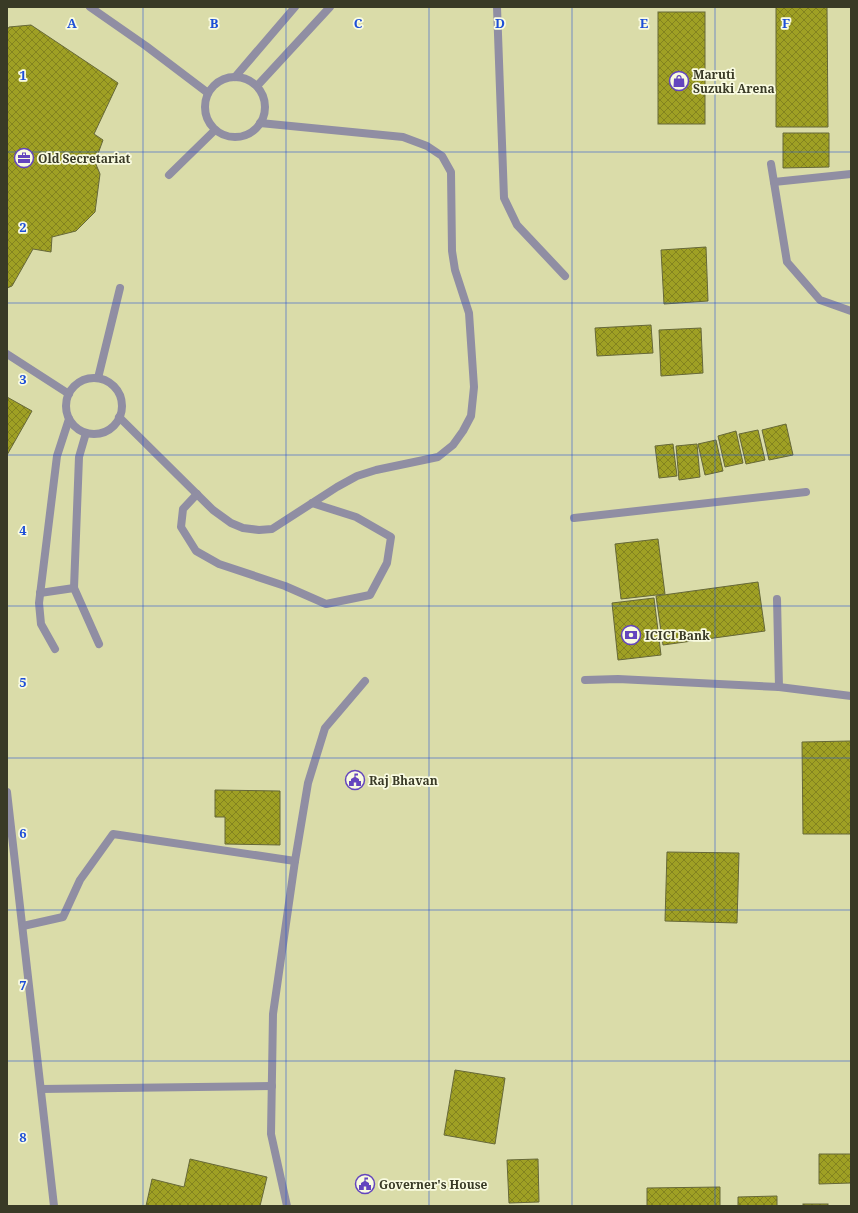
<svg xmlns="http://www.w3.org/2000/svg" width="858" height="1213" font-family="'Noto Serif',serif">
<defs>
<pattern id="building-cross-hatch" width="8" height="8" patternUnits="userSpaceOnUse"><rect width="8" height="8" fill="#9fa024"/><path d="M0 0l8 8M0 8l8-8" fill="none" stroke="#83831f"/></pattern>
</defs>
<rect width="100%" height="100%" fill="#dadca9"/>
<g fill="url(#building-cross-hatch)" stroke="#666839">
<path d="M 776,7 L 827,7 L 828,127 L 776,127 Z"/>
<rect x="658" y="12" width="47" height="112"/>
<path d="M 31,25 L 118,83 L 94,134 L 103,140 L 95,162 L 100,174 L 95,212 L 76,231 L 52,237 L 51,252 L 33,249 L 12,286 L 7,288 L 7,30 L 9,27 Z"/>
<path d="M 783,133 L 829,133 L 829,167 L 783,168 Z"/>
<path d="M 706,247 L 708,301 L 664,304 L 661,250 Z"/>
<path d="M 651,325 L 653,353 L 597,356 L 595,328 Z"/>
<path d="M 701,328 L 703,373 L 661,376 L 659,330 Z"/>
<path d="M 7,397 L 32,411 L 7,455 Z"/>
<path d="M 786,424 L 793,455 L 769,460 L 762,430 Z"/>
<path d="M 758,430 L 765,460 L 746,464 L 739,434 Z"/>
<path d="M 736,431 L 743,463 L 725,467 L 718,436 Z"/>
<path d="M 716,440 L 723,471 L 705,475 L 698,444 Z"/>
<path d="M 673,444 L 677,476 L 659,478 L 655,446 Z"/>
<path d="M 697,444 L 700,477 L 679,480 L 676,446 Z"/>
<path d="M 658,539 L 665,594 L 621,599 L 615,544 Z"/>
<path d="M 758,582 L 765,631 L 663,645 L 656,596 Z"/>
<path d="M 654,598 L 661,655 L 618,660 L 612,603 Z"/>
<path d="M 851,741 L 851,834 L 803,834 L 802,742 Z"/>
<path d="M 215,790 L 280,791 L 280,845 L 225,844 L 225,817 L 215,817 Z"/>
<path d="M 667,852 L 739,853 L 737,923 L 665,921 Z"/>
<path d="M 455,1070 L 505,1078 L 495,1144 L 444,1135 Z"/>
<path d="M 819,1154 L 851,1154 L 851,1183 L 819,1184 Z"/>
<path d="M 190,1159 L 267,1177 L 260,1206 L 146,1206 L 152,1179 L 184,1187 Z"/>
<path d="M 538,1159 L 539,1202 L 509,1203 L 507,1160 Z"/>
<path d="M 720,1187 L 720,1206 L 647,1206 L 647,1188 Z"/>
<path d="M 777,1196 L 777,1206 L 738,1206 L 738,1197 Z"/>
<rect x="803" y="1204" width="25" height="2"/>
</g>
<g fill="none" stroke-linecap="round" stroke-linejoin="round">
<g stroke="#908ea3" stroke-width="8">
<path d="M 90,7 L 146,46 L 208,93"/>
<path d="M 497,7 L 504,198 L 517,225 L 565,276"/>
<circle cx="235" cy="107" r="30"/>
<path d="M 235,77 L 295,7"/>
<path d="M 257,86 L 330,7"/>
<path d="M 169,175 L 215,130"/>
<path d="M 7,354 L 69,394"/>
<path d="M 98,378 L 120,288"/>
<circle cx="94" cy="406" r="28"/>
<path d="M 119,417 L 213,510 L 231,523 L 243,528 L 259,530 L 272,529 L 337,487 L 357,476 L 376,470 L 438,457 L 453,445 L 463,431 L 471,416 L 474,387 L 469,313 L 455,270 L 452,251 L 451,172 L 442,156 L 427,146 L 403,137 L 260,123"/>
<path d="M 86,433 L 79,457 L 74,588 L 99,644"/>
<path d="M 197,494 L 183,509 L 181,527 L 196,551 L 219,564 L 285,586 L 326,604 L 370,595 L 387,563 L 391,537 L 356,517 L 312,503"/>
<path d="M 40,593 L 74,588"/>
<path d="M 55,649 L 41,624 L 39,603 L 57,456 L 69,419"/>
<path d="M 7,792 L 54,1206"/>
<path d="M 23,926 L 63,917 L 80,880 L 113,834 L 295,861"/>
<path d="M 41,1089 L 272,1086"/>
<path d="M 287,1206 L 271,1134 L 273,1014 L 295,861 L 308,783 L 325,728 L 365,681"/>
</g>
<g stroke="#908ea3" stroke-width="8">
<path d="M 771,164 L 787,262 L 820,300 L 851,311"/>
<path d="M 774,182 L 851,174"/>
<path d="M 574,518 L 806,492"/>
<path d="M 777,599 L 779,687"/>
<path d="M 585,680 L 618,679 L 779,687 L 851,696"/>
</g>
</g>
<path fill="none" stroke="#1d4ed8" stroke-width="1" stroke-opacity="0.55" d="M 143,7 L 143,1206M 286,7 L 286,1206M 429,7 L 429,1206M 572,7 L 572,1206M 715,7 L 715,1206M 7,152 L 851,152M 7,303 L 851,303M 7,455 L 851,455M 7,606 L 851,606M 7,758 L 851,758M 7,910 L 851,910M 7,1061 L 851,1061"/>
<defs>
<symbol id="shop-ring" viewBox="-11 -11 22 22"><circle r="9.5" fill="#f9fbe1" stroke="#6445be" stroke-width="1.5"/><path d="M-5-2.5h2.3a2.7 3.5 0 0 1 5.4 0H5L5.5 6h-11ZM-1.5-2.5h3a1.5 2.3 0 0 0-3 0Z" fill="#6445be"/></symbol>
<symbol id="office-ring" viewBox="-11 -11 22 22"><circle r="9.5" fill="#f9fbe1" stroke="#6445be" stroke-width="1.5"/><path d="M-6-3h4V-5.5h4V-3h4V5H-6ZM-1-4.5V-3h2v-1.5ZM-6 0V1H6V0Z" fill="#6445be"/></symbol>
<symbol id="bank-ring" viewBox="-11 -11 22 22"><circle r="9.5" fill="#f9fbe1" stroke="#6445be" stroke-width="1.5"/><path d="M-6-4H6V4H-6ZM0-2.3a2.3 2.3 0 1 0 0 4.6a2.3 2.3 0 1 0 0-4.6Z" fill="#6445be"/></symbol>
<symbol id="civic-ring" viewBox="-11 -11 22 22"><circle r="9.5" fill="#f9fbe1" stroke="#6445be" stroke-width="1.5"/><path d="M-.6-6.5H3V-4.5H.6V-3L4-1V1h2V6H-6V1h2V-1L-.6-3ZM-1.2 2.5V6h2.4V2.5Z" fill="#6445be"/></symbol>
</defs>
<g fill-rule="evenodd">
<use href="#shop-ring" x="668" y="70" width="22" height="22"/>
<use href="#office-ring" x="13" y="147" width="22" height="22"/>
<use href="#bank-ring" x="620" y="624" width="22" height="22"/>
<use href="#civic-ring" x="344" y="769" width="22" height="22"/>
<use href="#civic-ring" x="354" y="1173" width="22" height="22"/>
</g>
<g text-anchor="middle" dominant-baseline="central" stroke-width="3.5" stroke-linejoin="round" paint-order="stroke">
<g font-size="12" font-weight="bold" fill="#393a26" stroke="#f9fbe1" text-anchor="start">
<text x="693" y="74">Maruti<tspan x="693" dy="14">Suzuki Arena</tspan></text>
<text x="38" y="158">Old Secretariat</text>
<text x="645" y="635">ICICI Bank</text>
<text x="369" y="780">Raj Bhavan</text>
<text x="379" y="1184">Governer's House</text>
</g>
</g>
<g font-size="13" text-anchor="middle" font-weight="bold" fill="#1d4ed8" stroke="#f9fbe1" stroke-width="3.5" stroke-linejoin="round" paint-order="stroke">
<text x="72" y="28">A</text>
<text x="214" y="28">B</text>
<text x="358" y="28">C</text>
<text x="500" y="28">D</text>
<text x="644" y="28">E</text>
<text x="786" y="28">F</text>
<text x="23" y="80">1</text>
<text x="23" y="232">2</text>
<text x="23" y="384">3</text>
<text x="23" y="535">4</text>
<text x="23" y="687">5</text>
<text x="23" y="838">6</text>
<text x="23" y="990">7</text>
<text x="23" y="1142">8</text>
</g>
<rect width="858" height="1213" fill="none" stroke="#393a26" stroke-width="16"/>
</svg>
